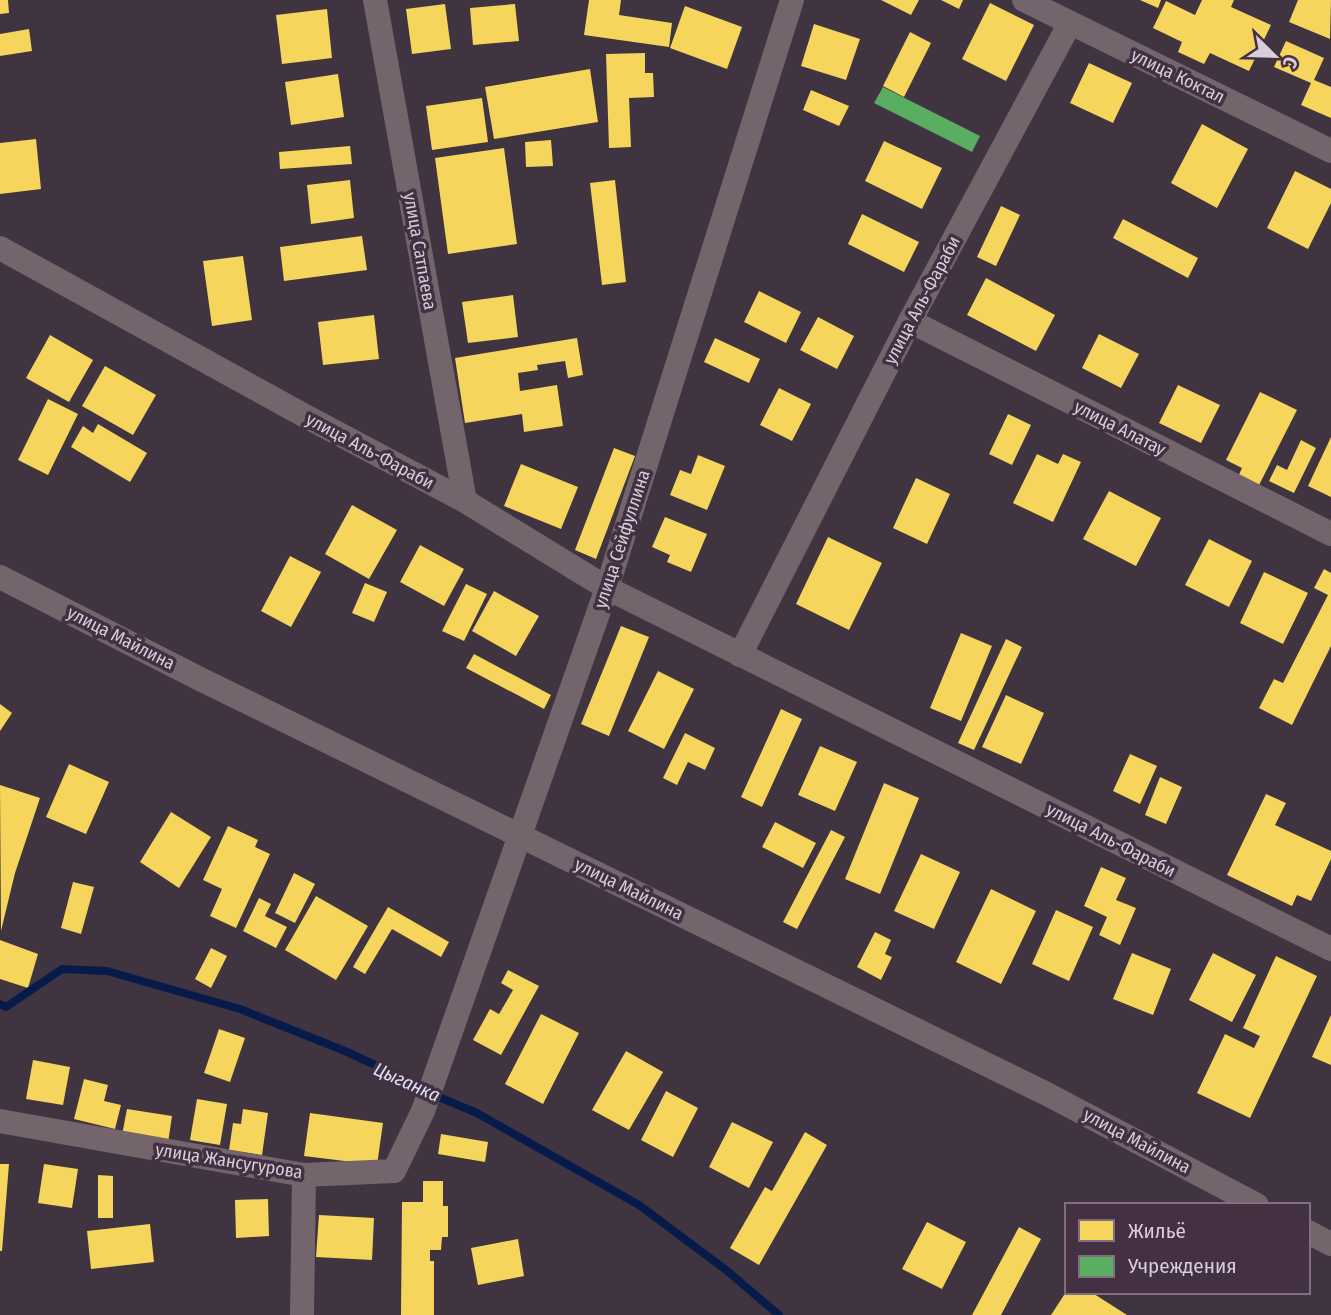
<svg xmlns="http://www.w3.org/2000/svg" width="1331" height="1315" font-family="'Fira Sans Condensed',sans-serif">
<rect width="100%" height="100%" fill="#3f343f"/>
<g fill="#f6d55c">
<path d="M 0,0 L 8,0 L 9,13 L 0,14 Z"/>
<path d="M 589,0 L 621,0 L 619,15 L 672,23 L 669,47 L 584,35 Z"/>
<path d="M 881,0 L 919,0 L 911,15 Z"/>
<path d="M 941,0 L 963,0 L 959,9 Z"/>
<path d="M 1140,0 L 1161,0 L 1158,8 Z"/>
<path d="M 1202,0 L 1234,0 L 1231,7 L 1271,25 L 1249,71 L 1210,53 L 1204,64 L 1178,52 L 1182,42 L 1153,28 L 1166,1 L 1195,15 Z"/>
<path d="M 1298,0 L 1331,0 L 1330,39 L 1289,22 Z"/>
<path d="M 990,3 L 1034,25 L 1006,81 L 962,59 Z"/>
<path d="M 445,4 L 451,49 L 412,54 L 406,9 Z"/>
<path d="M 515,4 L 519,41 L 473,45 L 470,8 Z"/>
<path d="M 685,6 L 742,27 L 727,69 L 670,48 Z"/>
<path d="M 327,9 L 332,58 L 282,64 L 276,15 Z"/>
<path d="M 814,24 L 860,39 L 846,80 L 801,66 Z"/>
<path d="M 29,29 L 32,51 L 0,56 L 0,34 Z"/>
<path d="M 910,32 L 931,43 L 904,97 L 883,86 Z"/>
<path d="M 1286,41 L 1324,58 L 1314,80 L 1331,87 L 1331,118 L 1301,105 L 1311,83 L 1274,67 Z"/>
<path d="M 645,53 L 645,73 L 653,73 L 654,97 L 629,98 L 631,147 L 609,148 L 606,54 Z"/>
<path d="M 1089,63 L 1132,83 L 1113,123 L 1070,103 Z"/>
<path d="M 590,69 L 598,122 L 494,139 L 485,87 Z"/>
<path d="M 338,74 L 344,117 L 291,125 L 285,82 Z"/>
<path d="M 811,90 L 849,106 L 839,126 L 803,110 Z"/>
<path d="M 482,98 L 488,142 L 432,150 L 426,106 Z"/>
<path d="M 1202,124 L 1248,149 L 1217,208 L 1171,183 Z"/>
<path d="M 36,139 L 41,189 L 0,194 L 0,143 Z"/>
<path d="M 551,140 L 553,166 L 526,167 L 525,142 Z"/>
<path d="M 884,141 L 942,168 L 922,209 L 865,181 Z"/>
<path d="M 350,146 L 352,164 L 280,169 L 279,152 Z"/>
<path d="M 504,148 L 517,244 L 448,254 L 435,158 Z"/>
<path d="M 1295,171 L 1331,189 L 1331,203 L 1308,249 L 1267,228 Z"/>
<path d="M 350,180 L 354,218 L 311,224 L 307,185 Z"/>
<path d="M 615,180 L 626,282 L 602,285 L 590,183 Z"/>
<path d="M 1001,206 L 1020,215 L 996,266 L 977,257 Z"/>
<path d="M 862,214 L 919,242 L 904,272 L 848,244 Z"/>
<path d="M 1123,219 L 1198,258 L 1188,278 L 1113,238 Z"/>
<path d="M 362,236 L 367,270 L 284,281 L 280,247 Z"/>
<path d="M 243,256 L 252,320 L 212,326 L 203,261 Z"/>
<path d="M 986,278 L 1055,315 L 1036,351 L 967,315 Z"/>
<path d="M 759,291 L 801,312 L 786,343 L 744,322 Z"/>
<path d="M 513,295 L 518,337 L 468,343 L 462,302 Z"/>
<path d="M 374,315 L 379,359 L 323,365 L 318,322 Z"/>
<path d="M 818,317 L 854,336 L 837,369 L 800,350 Z"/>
<path d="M 1099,334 L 1139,354 L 1121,388 L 1082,368 Z"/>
<path d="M 50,335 L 93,360 L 69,402 L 26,378 Z"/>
<path d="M 577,338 L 583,375 L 568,378 L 565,361 L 537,365 L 538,370 L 518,373 L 520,391 L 557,385 L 563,426 L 524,432 L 522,414 L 465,423 L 455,358 Z"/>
<path d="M 715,338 L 760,359 L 749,383 L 704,362 Z"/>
<path d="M 105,366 L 156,395 L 133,435 L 82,406 Z"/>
<path d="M 1178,385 L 1220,405 L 1201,443 L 1159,423 Z"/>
<path d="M 779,388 L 811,404 L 792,441 L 760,425 Z"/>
<path d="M 1260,392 L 1297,410 L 1257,489 L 1237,479 L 1242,468 L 1226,460 Z"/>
<path d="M 48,399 L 78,414 L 48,475 L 18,460 Z"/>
<path d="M 1008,414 L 1031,425 L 1012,465 L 989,454 Z"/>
<path d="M 98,424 L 147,453 L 130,482 L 71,447 L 83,426 L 93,433 Z"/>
<path d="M 1331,437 L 1331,497 L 1308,486 Z"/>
<path d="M 1301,440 L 1316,448 L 1294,493 L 1269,481 L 1277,465 L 1287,470 Z"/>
<path d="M 614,448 L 635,456 L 596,559 L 575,550 Z"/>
<path d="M 1037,454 L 1058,464 L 1063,454 L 1081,462 L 1053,522 L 1013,503 Z"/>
<path d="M 698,455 L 725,466 L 707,510 L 670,495 L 680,470 L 691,474 Z"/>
<path d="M 521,464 L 578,487 L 561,529 L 504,506 Z"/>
<path d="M 916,478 L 950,494 L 927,544 L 893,528 Z"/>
<path d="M 1109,491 L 1161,518 L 1136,566 L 1083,539 Z"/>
<path d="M 352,505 L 397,530 L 369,579 L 325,554 Z"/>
<path d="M 665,517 L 707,534 L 691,572 L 667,562 L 670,555 L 652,547 Z"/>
<path d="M 828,537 L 882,563 L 849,630 L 796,604 Z"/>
<path d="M 1209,539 L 1252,561 L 1229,607 L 1185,585 Z"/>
<path d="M 420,545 L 464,569 L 444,606 L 400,582 Z"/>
<path d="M 290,556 L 321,572 L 291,627 L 261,611 Z"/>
<path d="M 1324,569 L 1331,573 L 1331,646 L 1292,725 L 1259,708 L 1274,679 L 1283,683 L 1328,595 L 1314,588 Z"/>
<path d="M 1264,572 L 1308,593 L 1283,644 L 1240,623 Z"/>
<path d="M 365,583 L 387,592 L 374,622 L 352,613 Z"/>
<path d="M 466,584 L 487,594 L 464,641 L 442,631 Z"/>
<path d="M 494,591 L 539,616 L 516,656 L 472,631 Z"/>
<path d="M 621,626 L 649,637 L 609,736 L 581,724 Z"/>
<path d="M 961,633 L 992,646 L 961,721 L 930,708 Z"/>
<path d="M 1006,639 L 1022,647 L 974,750 L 958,743 Z"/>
<path d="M 474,654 L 551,695 L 544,709 L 466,668 Z"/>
<path d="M 658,671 L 694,689 L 664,749 L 628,731 Z"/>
<path d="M 1006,695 L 1044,713 L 1021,764 L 982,747 Z"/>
<path d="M 0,704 L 12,713 L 0,731 Z"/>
<path d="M 781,709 L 802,719 L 762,807 L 741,797 Z"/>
<path d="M 685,733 L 715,748 L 705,770 L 688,762 L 677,785 L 663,778 Z"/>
<path d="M 820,746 L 857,762 L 835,811 L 798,795 Z"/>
<path d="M 1130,754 L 1157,766 L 1140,804 L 1113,791 Z"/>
<path d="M 69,764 L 109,782 L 86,834 L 46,817 Z"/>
<path d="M 1160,777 L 1182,787 L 1166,824 L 1145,815 Z"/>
<path d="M 884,783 L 919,798 L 880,894 L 845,879 Z"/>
<path d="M 0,785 L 40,798 L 15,873 L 1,931 Z"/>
<path d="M 1266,794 L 1286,803 L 1275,825 L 1331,851 L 1331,859 L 1311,901 L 1297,895 L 1292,906 L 1227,875 Z"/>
<path d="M 171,812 L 211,837 L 179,888 L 140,862 Z"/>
<path d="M 775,822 L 816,843 L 803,868 L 762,847 Z"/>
<path d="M 228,826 L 258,840 L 255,847 L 270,854 L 236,928 L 210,916 L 222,889 L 203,880 Z"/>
<path d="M 831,830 L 845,837 L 797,929 L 783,922 Z"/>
<path d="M 921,854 L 960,872 L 934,929 L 894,911 Z"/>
<path d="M 1101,867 L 1126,878 L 1116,900 L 1136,908 L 1120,945 L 1099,935 L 1107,917 L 1084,906 Z"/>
<path d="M 294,873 L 315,884 L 295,923 L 275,913 Z"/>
<path d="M 73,882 L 94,887 L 81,934 L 61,928 Z"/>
<path d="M 991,889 L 1036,911 L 1001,984 L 956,962 Z"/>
<path d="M 316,896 L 368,926 L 336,980 L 285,950 Z"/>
<path d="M 259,898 L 271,904 L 265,916 L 287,927 L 276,948 L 243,931 Z"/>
<path d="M 388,907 L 449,942 L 441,957 L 392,929 L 365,974 L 353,967 Z"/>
<path d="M 1056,910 L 1093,927 L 1069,981 L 1032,964 Z"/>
<path d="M 875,932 L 891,940 L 885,954 L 892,957 L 881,980 L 857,967 Z"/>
<path d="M 0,940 L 38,954 L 28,988 L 0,979 Z"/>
<path d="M 211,948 L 227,956 L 211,988 L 195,979 Z"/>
<path d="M 1132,953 L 1171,969 L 1153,1015 L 1113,999 Z"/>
<path d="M 1213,953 L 1256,975 L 1232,1022 L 1189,1000 Z"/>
<path d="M 1276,956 L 1317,976 L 1250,1118 L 1197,1093 L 1225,1034 L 1254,1048 L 1260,1036 L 1243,1028 Z"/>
<path d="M 508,970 L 539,986 L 501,1055 L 473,1040 L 490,1009 L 499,1014 L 513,990 L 501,983 Z"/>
<path d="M 541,1014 L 579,1033 L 543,1104 L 505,1084 Z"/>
<path d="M 1331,1015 L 1331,1065 L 1312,1057 Z"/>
<path d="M 219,1029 L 245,1038 L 230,1082 L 204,1073 Z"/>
<path d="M 626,1051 L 663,1072 L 629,1130 L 592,1110 Z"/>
<path d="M 33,1060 L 70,1067 L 63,1105 L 26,1099 Z"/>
<path d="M 84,1079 L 108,1085 L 104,1101 L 121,1105 L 115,1129 L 74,1119 Z"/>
<path d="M 666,1091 L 698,1108 L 673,1157 L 641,1140 Z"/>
<path d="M 197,1099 L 227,1104 L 220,1145 L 190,1140 Z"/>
<path d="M 127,1109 L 172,1116 L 168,1143 L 122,1135 Z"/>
<path d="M 243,1109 L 268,1113 L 262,1155 L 229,1150 L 233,1123 L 241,1124 Z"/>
<path d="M 310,1113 L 383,1123 L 377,1165 L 304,1156 Z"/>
<path d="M 732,1122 L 773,1142 L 749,1188 L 709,1167 Z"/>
<path d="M 805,1132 L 827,1145 L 759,1265 L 730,1248 L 765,1187 L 772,1191 Z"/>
<path d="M 441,1134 L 488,1142 L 485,1162 L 438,1154 Z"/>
<path d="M 0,1164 L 9,1164 L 2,1251 L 0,1251 Z"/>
<path d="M 44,1164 L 78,1169 L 72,1208 L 38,1203 Z"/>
<path d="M 98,1175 L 113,1176 L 113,1218 L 98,1218 Z"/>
<path d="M 423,1181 L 443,1181 L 443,1206 L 448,1206 L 448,1237 L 442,1237 L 441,1250 L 430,1250 L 430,1261 L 434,1261 L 434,1315 L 401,1315 L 402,1202 L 423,1202 Z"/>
<path d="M 268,1199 L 269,1236 L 236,1238 L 235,1200 Z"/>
<path d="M 319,1215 L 374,1218 L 372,1260 L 316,1257 Z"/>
<path d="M 927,1222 L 966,1242 L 942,1289 L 902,1269 Z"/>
<path d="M 150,1224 L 154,1262 L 91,1269 L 87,1231 Z"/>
<path d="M 1019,1227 L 1041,1239 L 1001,1315 L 972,1315 Z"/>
<path d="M 518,1239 L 524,1276 L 478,1285 L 471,1248 Z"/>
<path d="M 1066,1292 L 1091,1292 L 1127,1315 L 1051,1315 Z"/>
</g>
<path fill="#5aae61" d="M 883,87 L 980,136 L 972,152 L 874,103 Z"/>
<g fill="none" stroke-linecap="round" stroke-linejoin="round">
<path stroke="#071b4b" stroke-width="8" d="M 0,1004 L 6,1007 L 62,969 L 107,971 L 240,1009 L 345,1051 L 414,1083 L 429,1093 L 477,1113 L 639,1205 L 726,1270 L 779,1315"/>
<g stroke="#73656b" stroke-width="24">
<path d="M 375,0 L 465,501"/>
<path d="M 1024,0 L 1331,151"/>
<path d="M 0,248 L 307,417 L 465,501 L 607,588 L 1331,949"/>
<path d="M 910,321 L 1331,534"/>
<path d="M 0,577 L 202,680 L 1045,1093 L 1257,1205"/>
<path d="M 740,655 L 910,321 L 1070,23"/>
<path d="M 0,1121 L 304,1175 L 394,1171 L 423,1111 L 607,588 L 792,0"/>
<path d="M 1308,1232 L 1331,1244"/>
<path d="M 302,1315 L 304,1175"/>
</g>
</g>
<g text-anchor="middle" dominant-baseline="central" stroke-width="7" stroke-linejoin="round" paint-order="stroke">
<g font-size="18" fill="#d9cdd9" stroke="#433043">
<text transform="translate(1178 76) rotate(26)">улица Коктал</text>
<text transform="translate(420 251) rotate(80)">улица Сатпаева</text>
<text transform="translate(922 300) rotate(-62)">улица Аль-Фараби</text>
<text transform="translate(1120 428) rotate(27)">улица Алатау</text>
<text transform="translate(370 451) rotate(28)">улица Аль-Фараби</text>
<text transform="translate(622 539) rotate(-72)">улица Сейфуллина</text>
<text transform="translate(121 638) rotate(27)">улица Майлина</text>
<text transform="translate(1111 840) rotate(27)">улица Аль-Фараби</text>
<text transform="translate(629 889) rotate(26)">улица Майлина</text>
<text transform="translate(1137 1141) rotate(28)">улица Майлина</text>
<text transform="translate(229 1161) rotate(9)">улица Жансугурова</text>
</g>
<g font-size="19" font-style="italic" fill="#d8e4f8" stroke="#433043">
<text transform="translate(407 1082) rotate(24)">Цыганка</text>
</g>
</g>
<rect x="1065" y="1203" width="245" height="91" fill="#433043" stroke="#7f6f7f" stroke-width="2"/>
<rect x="1079" y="1220" width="35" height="21" fill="#f6d55c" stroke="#7f6f7f" stroke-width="2"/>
<text x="1128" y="1238" font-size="21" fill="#d9cdd9">Жильё</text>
<rect x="1079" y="1256" width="35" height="21" fill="#5aae61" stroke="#7f6f7f" stroke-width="2"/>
<text x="1128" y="1273" font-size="21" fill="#d9cdd9">Учреждения</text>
<g transform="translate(1275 56) rotate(113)" stroke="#433043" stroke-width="5" paint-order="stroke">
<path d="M0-5L12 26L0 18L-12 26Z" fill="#d9cdd9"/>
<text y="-10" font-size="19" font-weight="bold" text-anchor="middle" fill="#d9cdd9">С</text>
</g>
</svg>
